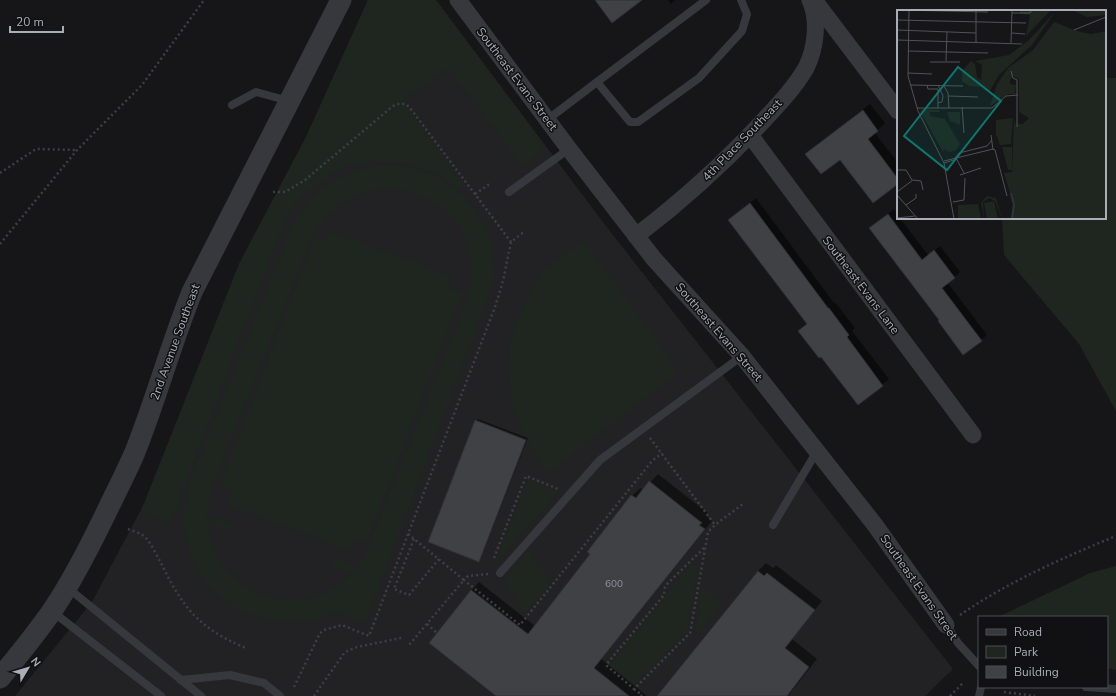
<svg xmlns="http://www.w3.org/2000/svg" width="1116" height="696" font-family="'Nunito Sans',sans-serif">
<rect width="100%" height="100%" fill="#161618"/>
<path fill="#222225" d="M 368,0 L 436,0 L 609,230 L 953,669 L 925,696 L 15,696 L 92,602 L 146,500 L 239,264 L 306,137 Z"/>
<g fill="#1e261f" fill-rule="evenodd">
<path d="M 368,0 L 436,0 L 540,139 C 544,153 532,159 522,166 L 448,68 L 403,101 L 465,186 L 460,189 L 437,174 L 414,165 L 387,161 L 366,162 L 345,166 L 325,178 L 302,196 L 289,213 L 282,229 L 246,322 L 170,525 L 141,511 L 239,264 L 306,137 Z"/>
<path d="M 1105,78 L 1116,78 L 1116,411 L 1079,344 L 1004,255 L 1002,218 L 1105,218 Z"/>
<path d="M 392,165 C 404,167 417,168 428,173 C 457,184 480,210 490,239 C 494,252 494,265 495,279 L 365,624 L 341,615 L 343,609 C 270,647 180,596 184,512 C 185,500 188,488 192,477 L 290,232 C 313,187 342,168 392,165 ZM 392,188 C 453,196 485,244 466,303 L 368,548 C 361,561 354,572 342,582 C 305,613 245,602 220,561 C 211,547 206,529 207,512 C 208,503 210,494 213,485 L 311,240 C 329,205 353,190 392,188 Z"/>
<path d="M 330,231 L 453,277 L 449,288 L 462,293 L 367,542 L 355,538 L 350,551 L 227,505 L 232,490 L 220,485 L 315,237 L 326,241 Z"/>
<path d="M 584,241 L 676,366 L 675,375 L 548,473 L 535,454 L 523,433 L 511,402 L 509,371 L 510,340 L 524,303 L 545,270 L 567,252 Z"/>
<path d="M 528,479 L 559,492 L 494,566 Z"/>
<path d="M 215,517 L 234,524 L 231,531 L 212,524 Z"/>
<path d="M 529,550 L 551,583 L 525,614 L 503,579 Z"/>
<path d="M 334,558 L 353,565 L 350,573 L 331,565 Z"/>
<path d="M 692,563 L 698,567 L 687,631 L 634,685 L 610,665 Z"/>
<path d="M 1116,566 L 1116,670 L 1107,668 L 1107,617 L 998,617 L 1090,573 Z"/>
<path d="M 702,586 L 723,603 L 699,633 L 695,632 Z"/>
</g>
<g fill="#0007">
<path d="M 668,0 L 675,0 L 671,4 Z"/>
<path d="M 870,104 L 885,123 L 875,133 L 898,163 L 898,183 L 841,158 L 807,154 L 814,147 Z"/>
<path d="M 756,198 L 834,303 L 835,302 L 855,328 L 852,331 L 889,379 L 858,404 L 821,355 L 800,331 L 808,323 L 729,220 Z"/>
<path d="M 894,209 L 898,215 L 898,218 L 900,218 L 928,255 L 940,246 L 960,272 L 948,283 L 987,335 L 964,354 L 940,320 L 870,228 Z"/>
<path d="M 478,419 L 528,438 L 481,558 L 479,561 L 476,421 Z"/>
<path d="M 658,474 L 709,514 L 707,517 L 712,521 L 601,659 L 647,696 L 498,696 L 471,591 L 479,582 L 535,626 L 592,554 L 589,551 L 632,496 L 640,488 L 643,490 Z"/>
<path d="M 766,563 L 773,568 L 776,565 L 822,601 L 792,639 L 817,659 L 788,696 L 658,696 L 758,571 Z"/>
</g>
<g fill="#404145" stroke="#303034">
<path d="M 595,0 L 642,0 L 612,23 Z"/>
<path d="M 863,110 L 878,131 L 868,139 L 898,179 L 898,184 L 873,203 L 840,160 L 821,174 L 805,154 Z"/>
<path d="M 750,203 L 828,308 L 829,308 L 849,335 L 847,337 L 883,386 L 858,405 L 821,357 L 819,358 L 798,331 L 807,324 L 728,220 Z"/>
<path d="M 888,214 L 922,260 L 934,250 L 955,278 L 942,288 L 982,341 L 963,355 L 938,321 L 939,320 L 869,228 Z"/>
<path d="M 475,420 L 526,440 L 479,562 L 428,542 Z"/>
<path d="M 649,481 L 702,523 L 699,525 L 705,529 L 594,668 L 629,696 L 496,696 L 429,643 L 471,590 L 528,634 L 590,554 L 587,552 L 631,495 L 636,498 Z"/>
<path d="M 758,571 L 764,576 L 767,573 L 815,610 L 785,648 L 809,667 L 787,696 L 657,696 Z"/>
</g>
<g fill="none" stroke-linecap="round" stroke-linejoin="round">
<g stroke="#3d3f44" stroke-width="2.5" stroke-dasharray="2 3" stroke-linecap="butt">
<path d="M 0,173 L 36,149 L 76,150"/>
<path d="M 273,192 L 285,192 L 305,180 L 393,106 C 400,103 405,102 410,108 L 511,242"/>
<path d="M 475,194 L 491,183"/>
<path d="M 0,244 L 77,150 L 142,85 L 204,0"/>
<path d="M 650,438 L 715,525"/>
<path d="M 128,529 C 133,531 141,533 145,537 C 152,544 156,555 161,563 C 168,577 175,591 184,603 C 200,625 221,638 246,648"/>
<path d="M 408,534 L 464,580 L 409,645"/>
<path d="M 414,539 L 394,589 L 409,595 L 439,559"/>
<path d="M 704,548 L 665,586 L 664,595 L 606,665 L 634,689 L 690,633 L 708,532 L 715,525 L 743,504"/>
<path d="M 494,558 L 526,476 L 558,489"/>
<path d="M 488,574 L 468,576 L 464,580 L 520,625 L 652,461 L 662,453"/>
<path d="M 960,615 C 1008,582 1062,558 1116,536"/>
<path d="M 427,624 L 437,633"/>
<path d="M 294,687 L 320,633 L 324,630 L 342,625 L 369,636 L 495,307 L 503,281 L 511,242 L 525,231"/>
<path d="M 634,689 L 642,695 L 641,696"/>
<path d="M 1004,692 L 1035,696"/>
<path d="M 314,696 L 345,652 L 357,647 L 401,638"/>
<path d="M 950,696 L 963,683"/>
</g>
<g stroke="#37383d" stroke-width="8">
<path d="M 597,82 L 706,0"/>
<path d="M 232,105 L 256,92 L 289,101"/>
<path d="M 547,120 L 597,82 L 630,122 L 638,122 L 699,78 L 742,31 L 747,14 L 741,0"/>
<path d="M 509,192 L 569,149"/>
<path d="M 773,525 L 817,451"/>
<path d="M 500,573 L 600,460 L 742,356"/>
<path d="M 68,588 L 201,696"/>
<path d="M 53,612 L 161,696"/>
<path d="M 946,625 L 958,643 L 979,666"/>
<path d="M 181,680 L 230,675 L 264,683 L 280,696"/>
<path d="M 1086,687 L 1116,689"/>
<path d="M 979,696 L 981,687"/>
</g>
<g stroke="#37383d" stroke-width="17">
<path d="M 458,0 L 569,149 L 654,259 L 742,356 L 875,525 L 946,625"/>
<path d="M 814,0 L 898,111"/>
<path d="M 750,135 L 973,435"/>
<path d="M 636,236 C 682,201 725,162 764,120 C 779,104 795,87 806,68 C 816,48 819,20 810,0"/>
</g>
<path stroke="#37383d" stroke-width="21" d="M 0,678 C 18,656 36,634 52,611 C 73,580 89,548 105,515 C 115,494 126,473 135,452 C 156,399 171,344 192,292 L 341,0"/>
</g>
<g text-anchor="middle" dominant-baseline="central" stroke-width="3" stroke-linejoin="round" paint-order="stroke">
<g font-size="10" fill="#8e929b">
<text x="614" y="584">600</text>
</g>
<g font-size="12" fill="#a8adb8" stroke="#111113">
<text transform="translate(517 79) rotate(53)">Southeast Evans Street</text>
<text transform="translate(742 140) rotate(-46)">4th Place Southeast</text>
<text transform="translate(861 285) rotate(53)">Southeast Evans Lane</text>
<text transform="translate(719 332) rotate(49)">Southeast Evans Street</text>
<text transform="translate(175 342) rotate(-70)">2nd Avenue Southeast</text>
<text transform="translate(919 587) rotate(55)">Southeast Evans Street</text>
</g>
</g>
<g transform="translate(897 10)">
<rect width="209" height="209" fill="#161618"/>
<path d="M 154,0 L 129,26 L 133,5 L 123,4 L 123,1 ZM 175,0 L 209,0 L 209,5 L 190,7 ZM 158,2 L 135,35 L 102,65 L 93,81 L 87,77 L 72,76 L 65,71 L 65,61 L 74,51 L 78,54 L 80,67 L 84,70 L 85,55 L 78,51 L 112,45 L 131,31 ZM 157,12 L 183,22 L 194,24 L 209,21 L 209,209 L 114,209 L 116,193 L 107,163 L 115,162 L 117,109 L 118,114 L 126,114 L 132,108 L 122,102 L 122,70 L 116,66 L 113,70 L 113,74 L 119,75 L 118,84 L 111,84 L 93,96 L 100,74 L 111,58 L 136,40 ZM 25,99 L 42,100 L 43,102 L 33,102 L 33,106 L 48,109 L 63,134 L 59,140 L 53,142 L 47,139 L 46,142 L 23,101 ZM 50,102 L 63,102 L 63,115 L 53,111 ZM 116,108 L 114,134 L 103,135 L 99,124 L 99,110 ZM 105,137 L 115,137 L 115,160 L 111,160 ZM 90,186 L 99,188 L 105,209 L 98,191 L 92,188 L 86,192 L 87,209 L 84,193 ZM 97,191 L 101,209 L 90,209 L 87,193 ZM 81,194 L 84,209 L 61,209 L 61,195 Z" fill="#1e261f"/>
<path fill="none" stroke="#2c353c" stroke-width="2" d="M 114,183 L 117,195 L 115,209"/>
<path fill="none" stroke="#505258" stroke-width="1" d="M 4,0 L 91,2M 12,0 L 11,66 L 21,101 L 47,153 L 57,209M 115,3 L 133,3 L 135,0M 0,10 L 129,13M 0,20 L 79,23M 177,20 L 209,7M 115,23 L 128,24M 0,30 L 125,34M 79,33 L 79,0M 114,33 L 115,0M 11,41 L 91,43M 49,51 L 50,22M 33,52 L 63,52M 114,61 L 116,68 L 120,70 L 120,117M 11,63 L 35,64M 13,75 L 66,76M 30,75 L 31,79 L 41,79 L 41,93M 47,76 L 51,83 L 52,98M 52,86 L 81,87M 65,97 L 67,123M 20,98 L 95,98 L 109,86 L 121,85M 41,98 L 41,93 L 45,92 L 46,86 L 41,75M 94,125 L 96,140M 96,139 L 98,140 L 110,186M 58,148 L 62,143 L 90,136 L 95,130M 59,148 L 67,163M 47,151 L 96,139M 47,153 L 60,149M 0,160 L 9,160 L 15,170M 63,165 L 84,158M 0,182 L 16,170 L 24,171 L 26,180M 0,185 L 21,209M 56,192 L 67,190 L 68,168M 9,195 L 19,188 L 19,184M 0,208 L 18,206"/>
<path fill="#0f766e" fill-opacity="0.15" stroke="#0f766e" stroke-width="2" d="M 61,57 L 104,91 L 50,160 L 7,126 Z"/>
<rect width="209" height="209" fill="none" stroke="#a8adb8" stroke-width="2"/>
</g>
<rect x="978" y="616" width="130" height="72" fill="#111113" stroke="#4d4f55"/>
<rect x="986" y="629" width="20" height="6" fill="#37383d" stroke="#4d4f55"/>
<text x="1014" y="636" font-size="12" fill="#a8adb8">Road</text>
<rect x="986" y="646" width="20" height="12" fill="#1e261f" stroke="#4d4f55"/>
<text x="1014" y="656" font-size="12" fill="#a8adb8">Park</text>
<rect x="986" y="666" width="20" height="12" fill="#404145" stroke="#4d4f55"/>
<text x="1014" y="676" font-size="12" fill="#a8adb8">Building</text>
<g transform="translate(28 668) rotate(52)" stroke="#111113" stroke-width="3" paint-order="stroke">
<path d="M0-3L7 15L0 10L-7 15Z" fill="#a8adb8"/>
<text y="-6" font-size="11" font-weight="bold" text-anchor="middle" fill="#a8adb8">N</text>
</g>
<path d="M10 26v6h53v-6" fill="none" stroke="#a8adb8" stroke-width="2"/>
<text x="16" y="26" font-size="12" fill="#a8adb8" stroke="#111113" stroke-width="3" paint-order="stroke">20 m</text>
</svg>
